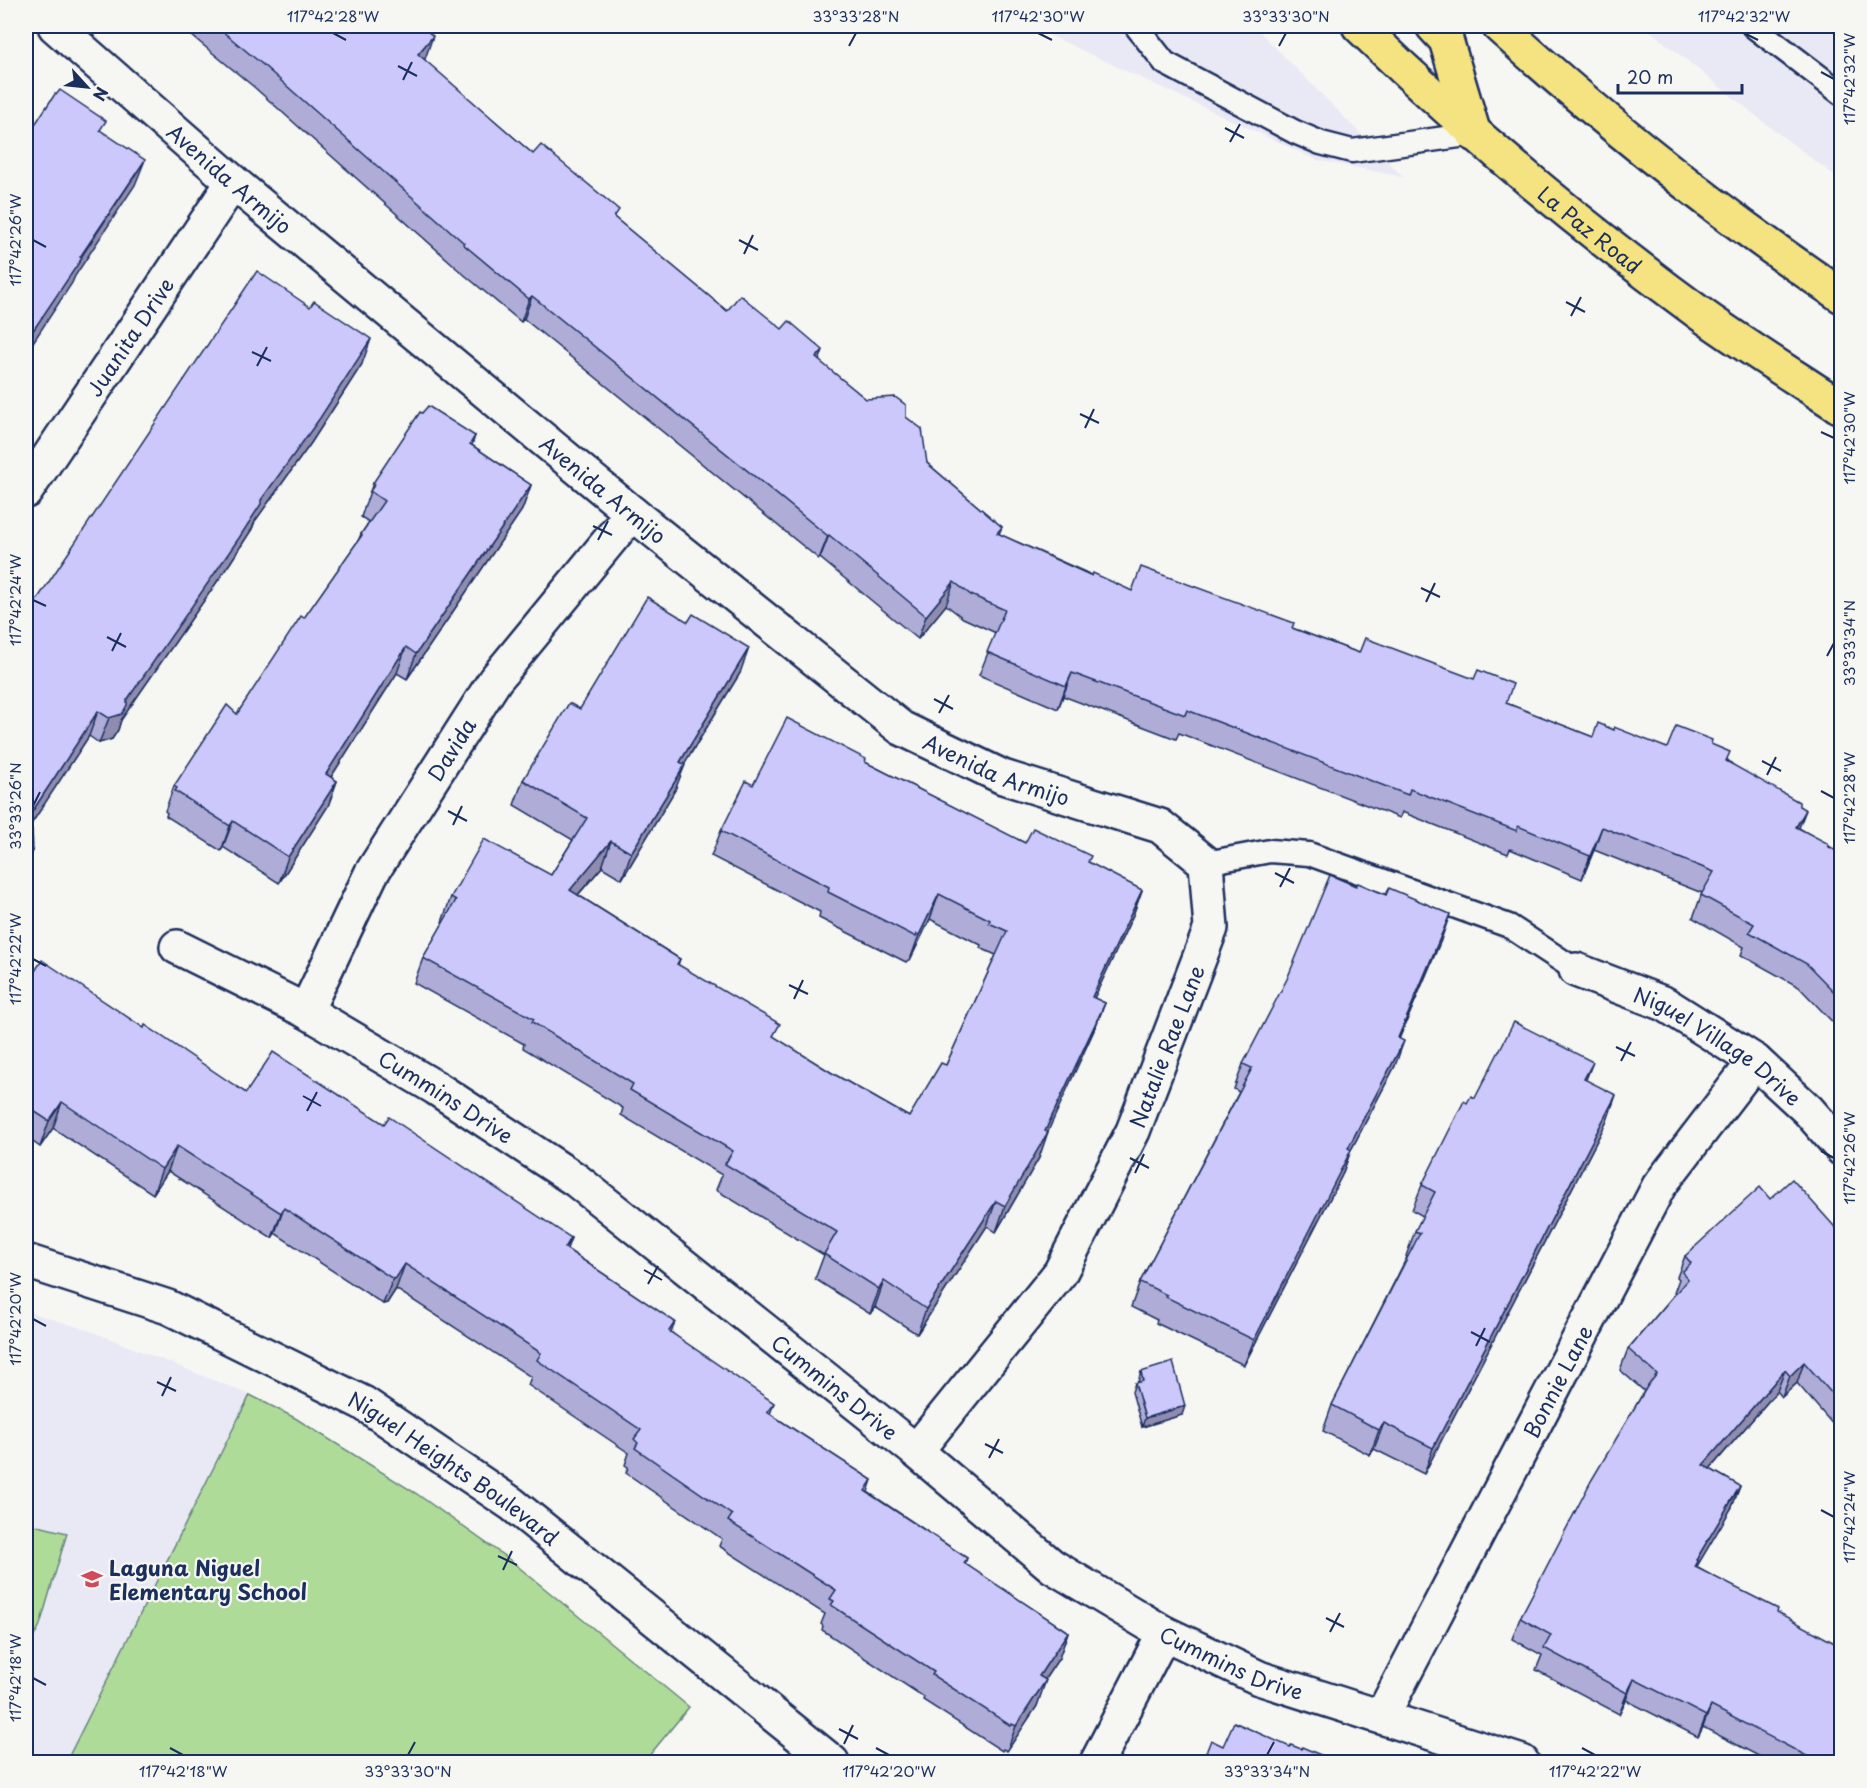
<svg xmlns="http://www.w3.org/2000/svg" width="1867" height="1788" font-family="'Playpen Sans',sans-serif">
<rect width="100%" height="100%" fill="#f6f6f2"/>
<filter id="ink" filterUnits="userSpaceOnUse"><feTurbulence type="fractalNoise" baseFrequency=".0167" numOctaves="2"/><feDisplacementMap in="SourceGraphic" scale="12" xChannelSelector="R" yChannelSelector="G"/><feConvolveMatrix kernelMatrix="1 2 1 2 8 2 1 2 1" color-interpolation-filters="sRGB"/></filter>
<g filter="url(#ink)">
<g fill="#e9e8f5">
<path d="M 1030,26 L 1254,26 L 1403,177 L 1317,160 Z"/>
<path d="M 1644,26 L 1841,26 L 1841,180 L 1770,127 Z"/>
<path d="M 26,1311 L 93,1332 L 250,1395 L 66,1762 L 26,1762 Z"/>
</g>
<g fill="#afdb99" stroke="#65857c" stroke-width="1.5">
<path d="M 250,1395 L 295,1418 L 417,1494 L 510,1560 L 689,1707 L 644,1762 L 66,1762 Z"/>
<path d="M 26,1523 L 67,1533 L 40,1625 L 26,1652 Z"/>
</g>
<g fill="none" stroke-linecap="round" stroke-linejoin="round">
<defs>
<g id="service">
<path d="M 1136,26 L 1165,63 L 1295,132 L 1321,143 L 1352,151 L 1474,134"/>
<path d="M 1753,26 L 1842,94"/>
<path d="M 1206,863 L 1270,851 L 1309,854 L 1509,926 L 1576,970"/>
</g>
<g id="minor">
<path id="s1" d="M 55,26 L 233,182 L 632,513 L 901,728 L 1003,777 L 1160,826 L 1206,863 L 1211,928 L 1133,1131 L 1060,1273 L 916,1451"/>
<path id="s2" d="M 26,491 L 233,182"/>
<path id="s3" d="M 177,947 L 306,1011 L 436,1088 L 576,1180 L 916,1451 L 1052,1566 L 1164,1633 L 1259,1678 L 1522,1762"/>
<path id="s4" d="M 1576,970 L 1665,1004 L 1755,1061 L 1808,1110 L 1842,1149"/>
<path id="s5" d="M 306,1011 L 371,874 L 495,680 L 632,513"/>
<path id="s6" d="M 26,1261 L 168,1307 L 363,1403 L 512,1504 L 832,1762"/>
<path id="s7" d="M 1382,1716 L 1659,1186 L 1755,1061"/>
<path d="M 1097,1762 L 1164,1633"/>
</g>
<g id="primary">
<path id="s8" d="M 1359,26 C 1466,130 1580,226 1702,315 C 1747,347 1795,377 1842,408"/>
<path d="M 1433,26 L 1446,40 L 1474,134"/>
<path d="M 1499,26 C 1607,124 1721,215 1842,296"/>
</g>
</defs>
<use href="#service" stroke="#1b2f5e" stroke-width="27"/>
<use href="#minor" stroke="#1b2f5e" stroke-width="38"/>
<use href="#primary" stroke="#1b2f5e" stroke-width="38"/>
<use href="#service" stroke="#f6f6f2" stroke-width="22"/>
<use href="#minor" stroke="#f6f6f2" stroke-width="33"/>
<use href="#primary" stroke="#f5e382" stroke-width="33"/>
</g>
<g fill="#afacd8" stroke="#1b2f5e" stroke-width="1.5">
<path d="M 180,26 L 421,26 L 424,60 L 533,154 L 616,219 L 727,311 L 819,361 L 866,399 L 906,417 L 927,463 L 1002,527 L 999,534 L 1092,575 L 1132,591 L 1292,628 L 1359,653 L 1506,703 L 1593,737 L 1613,730 L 1667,748 L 1711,744 L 1799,828 L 1842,854 L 1842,1032 L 1799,987 L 1741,955 L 1744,947 L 1693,918 L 1702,893 L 1594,850 L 1582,879 L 1510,849 L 1508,854 L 1402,812 L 1400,818 L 1179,733 L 1176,739 L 1063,696 L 1058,709 L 979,675 L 996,633 L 963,618 L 946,605 L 918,639 L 820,558 L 819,559 L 524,319 L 521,322 L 455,267 L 455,266 L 254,87 Z"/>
<path d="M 1826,26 L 1842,26 L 1842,36 Z"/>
<path d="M 310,307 L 362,364 L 311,443 L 255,521 L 252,529 L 230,563 L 121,720 L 118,730 L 112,739 L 99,743 L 89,736 L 29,827 L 26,871 L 26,616 Z"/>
<path d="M 475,436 L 472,445 L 531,485 L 522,510 L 407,679 L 397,673 L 331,777 L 337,781 L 328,806 L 279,883 L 223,847 L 221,851 L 166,816 L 167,813 L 165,811 L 174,786 L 237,714 L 358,541 L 361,534 L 369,522 L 361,517 L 373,483 Z"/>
<path d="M 740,673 L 684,765 L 675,790 L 622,879 L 602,867 L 578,895 L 680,959 L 678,965 L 775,1038 L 832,1073 L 909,1117 L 946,1065 L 996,955 L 980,948 L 981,945 L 930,919 L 910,960 L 908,960 L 906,962 L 819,918 L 820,912 L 711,856 L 721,831 L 753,785 L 865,762 L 1025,843 L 1088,862 L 1142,890 L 1133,915 L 1094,998 L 1105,1003 L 1095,1028 L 1047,1132 L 1039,1158 L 996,1232 L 987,1226 L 917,1334 L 875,1307 L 870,1314 L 815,1279 L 824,1255 L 716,1190 L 722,1175 L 621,1115 L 623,1108 L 523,1048 L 524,1044 L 414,983 L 423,958 L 443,923 L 442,922 L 451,897 L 551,875 L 573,840 L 514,805 L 523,780 L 580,709 Z"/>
<path d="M 1356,886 L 1441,940 L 1399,1038 L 1395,1066 L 1351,1150 L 1342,1175 L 1244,1365 L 1156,1323 L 1157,1320 L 1131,1307 L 1140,1282 L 1239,1092 L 1234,1089 L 1243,1064 Z"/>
<path d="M 26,985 L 144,1028 L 246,1093 L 384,1124 L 571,1238 L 567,1249 L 675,1322 L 671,1332 L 770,1414 L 872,1480 L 868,1492 L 967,1558 L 965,1564 L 1068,1632 L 1059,1658 L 1045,1679 L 1037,1706 L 1007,1751 L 1003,1749 L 1002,1751 L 923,1700 L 924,1697 L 822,1630 L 823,1626 L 821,1624 L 825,1614 L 719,1546 L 722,1539 L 626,1473 L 628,1467 L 625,1465 L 629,1453 L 528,1385 L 531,1377 L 396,1289 L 387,1303 L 383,1304 L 275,1233 L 272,1238 L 168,1171 L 153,1194 L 53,1128 L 40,1147 L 26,1137 Z"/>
<path d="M 1586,1080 L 1607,1121 L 1424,1474 L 1374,1449 L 1370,1455 L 1323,1431 L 1332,1405 L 1407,1257 L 1406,1256 L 1415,1231 L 1423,1216 L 1412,1210 L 1422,1185 L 1467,1103 L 1475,1098 Z"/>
<path d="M 1770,1199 L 1842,1235 L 1842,1435 L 1797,1383 L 1782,1397 L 1777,1391 L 1710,1469 L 1740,1486 L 1732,1507 L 1696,1567 L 1777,1612 L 1842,1762 L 1770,1762 L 1703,1727 L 1698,1737 L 1626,1700 L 1619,1714 L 1536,1670 L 1542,1655 L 1512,1639 L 1520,1618 L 1644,1391 L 1620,1370 L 1628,1349 L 1675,1294 L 1674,1293 L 1679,1279 L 1677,1277 L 1685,1256 Z"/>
<path d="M 1141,1372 L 1182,1415 L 1142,1427 L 1132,1392 L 1135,1383 L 1138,1382 Z"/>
</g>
<g fill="#8f8cb0" stroke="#1b2f5e" stroke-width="1.5">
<path d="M 433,36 L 425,59 L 409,77 L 418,54 Z"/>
<path d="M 145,160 L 135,185 L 75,276 L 72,283 L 26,353 L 26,341 Z"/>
<path d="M 532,296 L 524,319 L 521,322 L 529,299 Z"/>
<path d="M 371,339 L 362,364 L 311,443 L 255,521 L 252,529 L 230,563 L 121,720 L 118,730 L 112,739 L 99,743 L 109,718 L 127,700 L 261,500 Z"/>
<path d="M 823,350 L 815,373 L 816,358 Z"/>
<path d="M 531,485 L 522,510 L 407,679 L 416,654 Z"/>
<path d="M 829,535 L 820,558 L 819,559 L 828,536 Z"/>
<path d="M 954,582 L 946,605 L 918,639 L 926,616 Z"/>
<path d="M 406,647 L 397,673 L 317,799 L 326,774 Z"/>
<path d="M 749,648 L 740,673 L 670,787 L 680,762 Z"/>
<path d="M 1072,673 L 1063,696 L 1058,709 L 1066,686 Z"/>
<path d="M 98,711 L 89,736 L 26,832 L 26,821 Z"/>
<path d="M 685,765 L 675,790 L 622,879 L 631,853 Z"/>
<path d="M 337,781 L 328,806 L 279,883 L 288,857 Z"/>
<path d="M 1806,810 L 1797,833 L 1796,827 Z"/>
<path d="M 233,821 L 223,847 L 221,851 L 230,826 Z"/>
<path d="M 1602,827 L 1594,850 L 1582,879 L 1590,856 Z"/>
<path d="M 611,841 L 602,867 L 560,915 L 570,890 Z"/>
<path d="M 33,850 L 26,871 L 26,853 Z"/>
<path d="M 1142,890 L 1133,915 L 1083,1022 L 1092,997 Z"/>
<path d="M 939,894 L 930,919 L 910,960 L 919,935 Z"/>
<path d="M 1450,914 L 1441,940 L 1389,1063 L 1398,1038 Z"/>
<path d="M 1105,1003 L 1095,1028 L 1045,1138 L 1048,1132 L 1039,1158 L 996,1232 L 1005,1206 L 1045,1131 Z"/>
<path d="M 1404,1041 L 1395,1066 L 1351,1150 L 1342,1175 L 1244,1365 L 1254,1340 L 1348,1148 Z"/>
<path d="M 1593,1062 L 1583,1087 L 1584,1079 Z"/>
<path d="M 1616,1095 L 1607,1121 L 1424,1474 L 1433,1448 Z"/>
<path d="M 62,1102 L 53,1128 L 40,1147 L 49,1121 Z"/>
<path d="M 177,1146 L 168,1171 L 153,1194 L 162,1169 Z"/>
<path d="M 996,1201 L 987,1226 L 917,1334 L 926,1309 Z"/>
<path d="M 284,1208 L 275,1233 L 272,1238 L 281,1213 Z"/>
<path d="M 405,1264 L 396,1289 L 387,1303 L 383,1304 L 393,1279 Z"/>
<path d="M 884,1281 L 875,1307 L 870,1314 L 879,1289 Z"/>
<path d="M 1804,1362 L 1797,1383 L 1782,1397 L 1790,1376 Z"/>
<path d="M 1785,1370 L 1777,1391 L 1695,1486 L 1703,1465 Z"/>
<path d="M 774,1403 L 765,1428 L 767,1412 Z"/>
<path d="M 1185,1406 L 1182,1415 L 1142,1427 L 1145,1418 Z"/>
<path d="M 1384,1423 L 1374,1449 L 1370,1455 L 1379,1430 Z"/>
<path d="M 1740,1486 L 1732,1507 L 1696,1568 L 1696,1560 Z"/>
<path d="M 1068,1632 L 1059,1658 L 1030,1701 L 1039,1676 Z"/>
<path d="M 1634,1679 L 1626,1700 L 1619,1714 L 1627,1693 Z"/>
<path d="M 1046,1680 L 1037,1706 L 1007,1751 L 1016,1726 Z"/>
<path d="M 1711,1706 L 1703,1727 L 1698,1737 L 1706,1716 Z"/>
</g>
<g fill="#ccc8fb" stroke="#1b2f5e" stroke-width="1.5">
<path d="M 216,26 L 421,26 L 433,36 L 418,54 L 533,154 L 541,145 L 619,210 L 614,217 L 727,311 L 740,295 L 782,329 L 789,321 L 823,350 L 816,358 L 866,399 L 895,397 L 906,405 L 906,417 L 922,429 L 927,463 L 1002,527 L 997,533 L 1092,576 L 1093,573 L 1132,591 L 1141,567 L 1294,623 L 1292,628 L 1359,653 L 1365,638 L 1474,679 L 1478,670 L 1513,684 L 1506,703 L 1593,737 L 1598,723 L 1614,730 L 1614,727 L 1667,748 L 1676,726 L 1712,740 L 1711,744 L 1730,752 L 1726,761 L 1799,802 L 1799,806 L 1806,810 L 1796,827 L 1827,843 L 1829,847 L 1842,854 L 1842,1000 L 1807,964 L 1749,932 L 1754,924 L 1701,895 L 1714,872 L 1602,827 L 1590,856 L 1518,826 L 1517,831 L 1410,789 L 1408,795 L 1187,710 L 1185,715 L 1072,673 L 1066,686 L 987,652 L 1005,610 L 971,595 L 954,582 L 926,616 L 829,535 L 828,536 L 532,296 L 529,299 L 463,244 L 464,243 L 262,64 Z"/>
<path d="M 60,90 L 106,121 L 100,130 L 145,160 L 80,257 L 82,258 L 26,341 L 26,138 L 55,94 L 56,95 Z"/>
<path d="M 257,271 L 310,307 L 314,301 L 371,339 L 320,418 L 261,500 L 261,504 L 239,538 L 127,700 L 127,705 L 122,714 L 109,718 L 98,711 L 26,821 L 26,616 Z"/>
<path d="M 428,406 L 475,436 L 470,444 L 531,485 L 416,654 L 406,647 L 326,774 L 337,781 L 288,857 L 233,821 L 230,826 L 175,791 L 177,788 L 174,786 L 227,705 L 237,714 L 301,616 L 304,618 L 362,535 L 361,534 L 384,501 L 370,491 L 375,484 L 373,483 L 420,412 L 422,413 Z"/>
<path d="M 647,597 L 688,622 L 693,614 L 749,648 L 680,762 L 685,765 L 631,853 L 611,841 L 570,890 L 678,958 L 680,959 L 677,964 L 780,1024 L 773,1036 L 832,1073 L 909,1117 L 941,1063 L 946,1065 L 1007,931 L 989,923 L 990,920 L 939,894 L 919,935 L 917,934 L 916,937 L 828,892 L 829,887 L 721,831 L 746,781 L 753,785 L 787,718 L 866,759 L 865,762 L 1025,843 L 1033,828 L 1091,856 L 1088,862 L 1142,890 L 1092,997 L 1105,1003 L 1045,1131 L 1048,1132 L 1005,1206 L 996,1201 L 926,1309 L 884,1281 L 879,1289 L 824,1254 L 837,1232 L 725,1164 L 733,1151 L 630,1090 L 633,1084 L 532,1022 L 534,1019 L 423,958 L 456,900 L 451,897 L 484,839 L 551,875 L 587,818 L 523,780 L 569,703 L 580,709 Z"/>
<path d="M 26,825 L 32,829 L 33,850 L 26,853 Z"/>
<path d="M 1330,875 L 1356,886 L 1358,883 L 1386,895 L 1389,888 L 1450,914 L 1398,1038 L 1404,1041 L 1348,1148 L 1351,1150 L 1254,1340 L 1166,1297 L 1167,1295 L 1140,1282 L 1252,1068 L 1243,1064 L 1287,979 Z"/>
<path d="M 42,960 L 144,1028 L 145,1025 L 246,1093 L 273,1052 L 384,1124 L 389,1117 L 571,1238 L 565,1248 L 675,1322 L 669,1331 L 774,1403 L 767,1412 L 872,1480 L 865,1491 L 967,1558 L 964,1563 L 1068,1632 L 1039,1676 L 1046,1680 L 1016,1726 L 1012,1724 L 1011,1726 L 932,1675 L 934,1672 L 831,1605 L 834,1601 L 830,1599 L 836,1590 L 728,1521 L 732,1515 L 635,1448 L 638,1443 L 634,1439 L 641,1430 L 537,1360 L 541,1353 L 405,1264 L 396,1278 L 393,1279 L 284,1208 L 281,1213 L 177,1146 L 162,1169 L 62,1102 L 49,1121 L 26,1106 L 26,985 Z"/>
<path d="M 1514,1022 L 1593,1062 L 1584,1079 L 1616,1095 L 1433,1448 L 1384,1423 L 1379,1430 L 1332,1405 L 1420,1233 L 1415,1231 L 1435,1192 L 1422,1185 L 1464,1101 L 1467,1103 L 1471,1096 L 1475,1098 Z"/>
<path d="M 1792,1179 L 1842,1235 L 1842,1405 L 1804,1362 L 1790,1376 L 1785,1370 L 1703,1465 L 1740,1486 L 1696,1560 L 1698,1561 L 1695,1567 L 1778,1609 L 1777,1612 L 1842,1647 L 1842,1762 L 1818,1762 L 1711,1706 L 1706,1716 L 1634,1679 L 1627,1693 L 1544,1648 L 1551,1635 L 1520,1618 L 1591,1481 L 1648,1385 L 1657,1374 L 1628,1349 L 1688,1279 L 1682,1272 L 1691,1263 L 1685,1256 L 1760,1187 L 1770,1199 Z"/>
<path d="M 1173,1362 L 1185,1406 L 1145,1418 L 1135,1383 L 1143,1381 L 1141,1372 Z"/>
<path d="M 1234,1722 L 1290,1747 L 1291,1745 L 1301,1749 L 1302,1747 L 1337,1762 L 1190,1762 L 1193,1755 L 1203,1760 L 1211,1740 L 1223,1746 Z"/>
</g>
</g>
<path fill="none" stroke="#1b2f5e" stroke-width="2" d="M 333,33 L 346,40M 1038,33 L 1052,40M 1744,33 L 1758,40M 849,46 L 856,33M 1279,46 L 1286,33M 398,66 L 417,76M 1821,72 L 1834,79M 403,80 L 412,62M 1225,128 L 1244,138M 1230,142 L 1240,124M 33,240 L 46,247M 739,240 L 758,250M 744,254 L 753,235M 1566,302 L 1585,312M 1571,316 L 1581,297M 252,352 L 271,361M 257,366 L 267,347M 1080,414 L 1099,423M 1085,428 L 1094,409M 1821,432 L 1834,438M 593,526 L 612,535M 598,540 L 608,521M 1421,588 L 1440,597M 33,600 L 46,606M 1426,602 L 1435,583M 107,637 L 126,647M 112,651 L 121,633M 1827,656 L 1834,643M 934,699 L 953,709M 939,713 L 949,695M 1762,761 L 1781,771M 1767,775 L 1776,757M 1821,791 L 1834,798M 33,806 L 40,792M 448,811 L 467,821M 453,825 L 462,806M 1275,873 L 1294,883M 1280,887 L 1290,868M 33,959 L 46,966M 789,985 L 808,994M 794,999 L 803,980M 1616,1047 L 1635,1056M 1621,1061 L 1631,1042M 303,1096 L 321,1106M 307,1111 L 317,1092M 1821,1151 L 1834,1158M 1130,1158 L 1149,1168M 1135,1173 L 1144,1154M 644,1270 L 662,1280M 648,1284 L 658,1266M 33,1319 L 46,1326M 1471,1332 L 1490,1342M 1476,1346 L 1485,1328M 157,1382 L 176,1391M 162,1396 L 171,1377M 985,1444 L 1003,1453M 989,1458 L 999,1439M 1821,1510 L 1834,1517M 498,1556 L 517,1565M 503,1570 L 512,1551M 1326,1618 L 1344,1627M 1330,1632 L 1340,1613M 33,1678 L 46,1685M 839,1729 L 858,1739M 844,1744 L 853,1725M 170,1748 L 183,1755M 876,1748 L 889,1755M 1582,1748 L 1595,1755M 408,1755 L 415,1742M 1267,1755 L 1274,1742"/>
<defs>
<symbol id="school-bare" viewBox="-9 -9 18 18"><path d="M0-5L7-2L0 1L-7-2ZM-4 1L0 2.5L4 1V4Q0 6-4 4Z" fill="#d1495b" stroke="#f6f6f2" stroke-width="2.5" paint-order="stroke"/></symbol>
</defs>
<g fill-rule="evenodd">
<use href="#school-bare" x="77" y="1564" width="30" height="30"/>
</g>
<g text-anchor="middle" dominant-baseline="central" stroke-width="4.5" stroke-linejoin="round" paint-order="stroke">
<g font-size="21" fill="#1b2f5e" stroke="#f6f6f2">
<text stroke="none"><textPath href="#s1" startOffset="232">Avenida Armijo</textPath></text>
<text stroke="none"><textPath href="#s8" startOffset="308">La Paz Road</textPath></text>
<text stroke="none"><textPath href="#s2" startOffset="186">Juanita Drive</textPath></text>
<text stroke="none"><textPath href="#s1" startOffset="718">Avenida Armijo</textPath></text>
<text stroke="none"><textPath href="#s5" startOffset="300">Davida</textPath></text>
<text stroke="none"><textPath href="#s1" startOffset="1204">Avenida Armijo</textPath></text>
<text transform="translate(1166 1046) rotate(-69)">Natalie Rae Lane</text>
<text stroke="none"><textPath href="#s4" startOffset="162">Niguel Village Drive</textPath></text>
<text stroke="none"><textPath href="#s3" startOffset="308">Cummins Drive</textPath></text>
<text stroke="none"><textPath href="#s7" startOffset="378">Bonnie Lane</textPath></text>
<text stroke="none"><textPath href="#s3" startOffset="794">Cummins Drive</textPath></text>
<text stroke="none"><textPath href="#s6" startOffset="478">Niguel Heights Boulevard</textPath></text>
<text stroke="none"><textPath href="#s3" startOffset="1280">Cummins Drive</textPath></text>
</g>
<g font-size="21" font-weight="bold" fill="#1b2f5e" stroke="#f6f6f2" text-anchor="start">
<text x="109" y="1567">Laguna Niguel<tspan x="109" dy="24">Elementary School</tspan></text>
</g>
</g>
<rect width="1867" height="1788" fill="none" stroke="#f6f6f2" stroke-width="66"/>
<g transform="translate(87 87) rotate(117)" stroke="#f6f6f2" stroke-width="4.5" paint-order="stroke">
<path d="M0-4.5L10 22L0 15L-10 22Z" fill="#1b2f5e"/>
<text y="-9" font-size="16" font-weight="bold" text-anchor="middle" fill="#1b2f5e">N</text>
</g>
<path d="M1618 84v9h124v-9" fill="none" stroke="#1b2f5e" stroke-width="3"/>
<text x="1627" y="84" font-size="18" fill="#1b2f5e" stroke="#f6f6f2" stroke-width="4.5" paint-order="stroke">20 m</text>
<rect x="33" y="33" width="1801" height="1722" fill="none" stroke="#1b2f5e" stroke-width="2"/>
<g font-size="15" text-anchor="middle" fill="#1b2f5e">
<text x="333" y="22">117°42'28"W</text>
<text x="856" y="22">33°33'28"N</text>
<text x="1038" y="22">117°42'30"W</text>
<text x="1286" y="22">33°33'30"N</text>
<text x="1744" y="22">117°42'32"W</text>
<text transform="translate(1850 79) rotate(-90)" y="5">117°42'32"W</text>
<text transform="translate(16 240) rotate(-90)" y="5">117°42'26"W</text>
<text transform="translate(1850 438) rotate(-90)" y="5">117°42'30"W</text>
<text transform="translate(16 600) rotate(-90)" y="5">117°42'24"W</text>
<text transform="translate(1850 643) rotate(-90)" y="5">33°33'34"N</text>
<text transform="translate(1850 798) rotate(-90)" y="5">117°42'28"W</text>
<text transform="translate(16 806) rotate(-90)" y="5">33°33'26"N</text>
<text transform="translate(16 959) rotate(-90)" y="5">117°42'22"W</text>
<text transform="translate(1850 1158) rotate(-90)" y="5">117°42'26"W</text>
<text transform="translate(16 1319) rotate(-90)" y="5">117°42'20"W</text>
<text transform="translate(1850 1517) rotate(-90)" y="5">117°42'24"W</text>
<text transform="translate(16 1678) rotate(-90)" y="5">117°42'18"W</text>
<text x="183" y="1777">117°42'18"W</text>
<text x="408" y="1777">33°33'30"N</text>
<text x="889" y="1777">117°42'20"W</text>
<text x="1267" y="1777">33°33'34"N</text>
<text x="1595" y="1777">117°42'22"W</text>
</g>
</svg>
